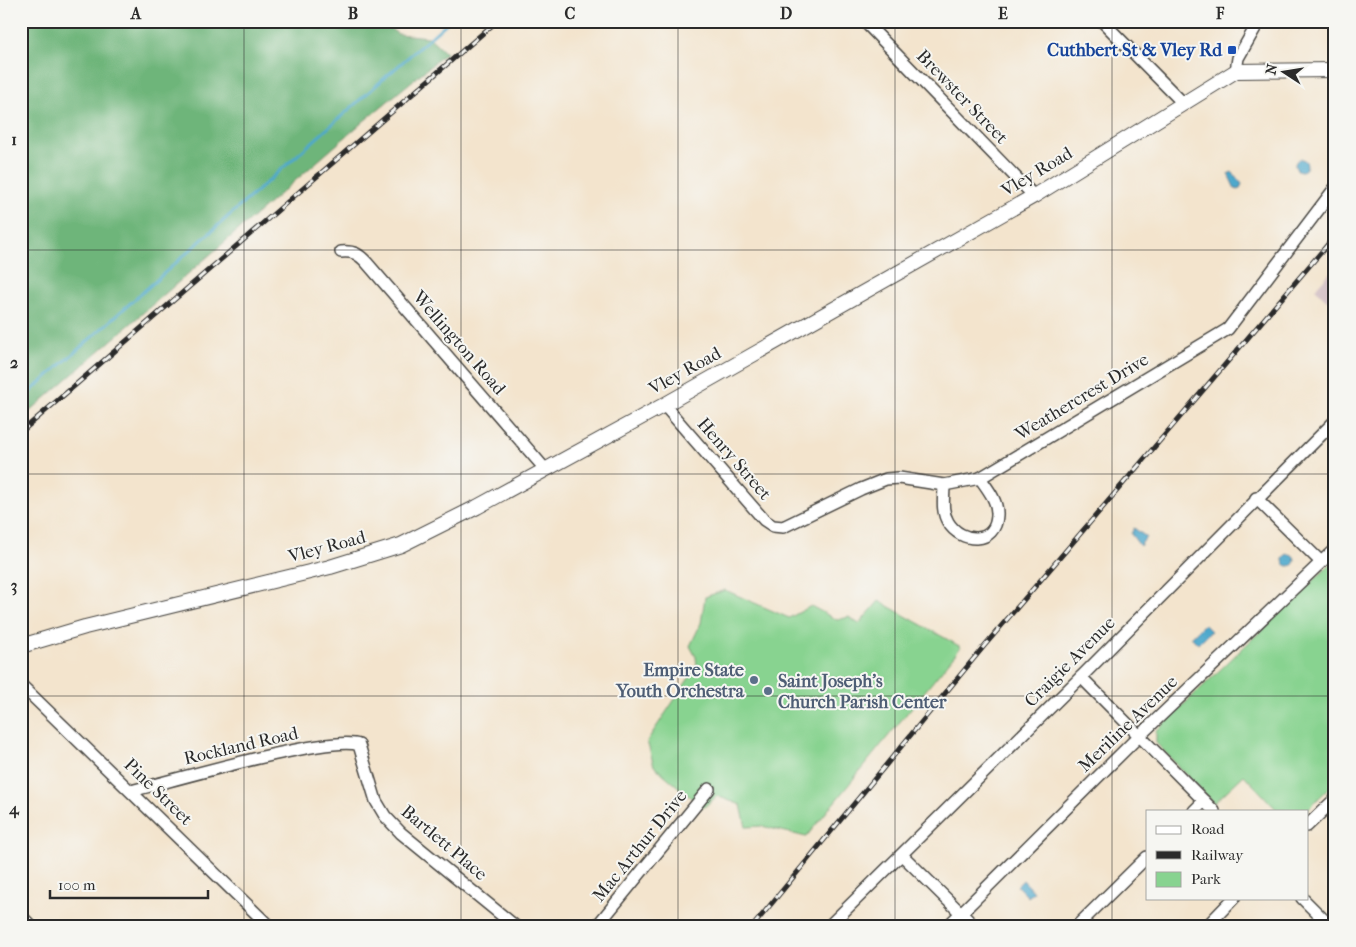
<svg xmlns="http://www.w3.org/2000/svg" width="1356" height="947" font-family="'IM FELL French Canon',serif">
<rect width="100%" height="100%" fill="#f6f6f2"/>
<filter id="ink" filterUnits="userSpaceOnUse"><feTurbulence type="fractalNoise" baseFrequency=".02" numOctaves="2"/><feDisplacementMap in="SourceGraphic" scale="10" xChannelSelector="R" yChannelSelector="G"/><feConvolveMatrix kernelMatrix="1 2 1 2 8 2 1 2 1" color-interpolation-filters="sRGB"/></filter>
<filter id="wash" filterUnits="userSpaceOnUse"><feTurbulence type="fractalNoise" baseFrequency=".0096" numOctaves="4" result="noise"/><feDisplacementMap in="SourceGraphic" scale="20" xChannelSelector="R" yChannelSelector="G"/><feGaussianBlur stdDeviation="1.12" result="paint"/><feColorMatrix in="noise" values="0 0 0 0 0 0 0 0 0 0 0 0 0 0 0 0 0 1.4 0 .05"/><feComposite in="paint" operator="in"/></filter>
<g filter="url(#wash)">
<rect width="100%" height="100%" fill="#f3e4cd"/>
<path fill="#d2bec3" d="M 1335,267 L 1335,308 L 1315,289 Z"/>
<g fill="#88d390" stroke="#5a7f5e">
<path d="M 1335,560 L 1335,782 L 1306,811 L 1278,811 L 1244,775 L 1214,803 L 1156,743 L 1156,731 Z"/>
<path d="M 725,590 L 789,618 L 811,606 L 837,620 L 849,617 L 859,624 L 879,601 L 961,647 L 806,837 L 762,826 L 746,827 L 741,805 L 717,796 L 703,808 L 654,766 L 647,741 L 697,666 L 696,657 L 690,646 L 701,623 L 705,597 Z"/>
</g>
<path fill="#6eb57a" stroke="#4c7052" d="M 21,21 L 379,21 L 398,34 L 429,37 L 446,53 L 364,121 L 21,419 Z"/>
<g fill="#4ea8cc" stroke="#3c6a7c">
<circle cx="1301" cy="165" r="6"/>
<path d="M 1232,172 L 1242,184 L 1239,190 L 1235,189 L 1228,174 Z"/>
<path d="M 1134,528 L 1146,537 L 1140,546 L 1131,534 Z"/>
<circle cx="1289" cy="560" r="6"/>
<path d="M 1204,624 L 1211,631 L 1198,644 L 1191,637 Z"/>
<path d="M 1023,880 L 1034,892 L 1028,897 L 1017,886 Z"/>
</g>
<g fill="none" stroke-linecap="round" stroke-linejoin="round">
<path stroke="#4ea8cc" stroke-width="3" d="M 21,400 L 449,21"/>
</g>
</g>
<g filter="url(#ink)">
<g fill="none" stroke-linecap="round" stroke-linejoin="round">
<defs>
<g id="minor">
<path d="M 864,21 L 1034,196"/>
<path d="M 1102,21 L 1182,102"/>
<path d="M 1236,71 L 1238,58 L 1259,21"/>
<path d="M 341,252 C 354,251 359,254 367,263 L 545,469"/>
<path d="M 664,405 L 764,520 L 773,526 L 783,527 L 861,489 L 886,479 L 899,478 L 944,485 L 980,478 L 1228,329 L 1335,188"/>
<path d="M 944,485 C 944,497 941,511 948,522 C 961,544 996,545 997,515 C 998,501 987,488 980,478"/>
<path d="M 1256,498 L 1321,562"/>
<path d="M 1081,677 L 1214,811"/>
<path d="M 21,685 L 269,926"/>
<path d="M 131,791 C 171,781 331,734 359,745 L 376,801 L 385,816 L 401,833 L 515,926"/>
<path d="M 1194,811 L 1204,801"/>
<path d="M 1307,826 L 1335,799"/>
<path d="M 902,855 L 974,926"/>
<path d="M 1302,898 L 1330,926"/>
<path d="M 21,916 L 31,926"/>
<path d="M 597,926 L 709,789"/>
<path d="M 829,926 L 1081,677 L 1335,421"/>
<path d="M 948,926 L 1133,742 L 1335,549"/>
<path d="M 1077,926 L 1147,857"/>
<path d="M 1207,926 L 1234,898"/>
</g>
<path id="tertiary" d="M 21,646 L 85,627 L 330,567 L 401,545 L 477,507 L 664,405 L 1034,196 L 1236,71 L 1335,70"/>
</defs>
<use href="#minor" stroke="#494743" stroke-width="14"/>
<use href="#tertiary" stroke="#494743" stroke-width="16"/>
<use href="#minor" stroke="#fff" stroke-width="11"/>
<use href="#tertiary" stroke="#fff" stroke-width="14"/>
<defs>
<g id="rail">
<path d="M 21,432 L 497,21"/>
<path d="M 753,926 L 985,645 L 1335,236"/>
</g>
</defs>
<use href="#rail" stroke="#2b2b2b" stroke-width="5"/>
<use href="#rail" stroke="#f6f6f2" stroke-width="3" stroke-dasharray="9" stroke-linecap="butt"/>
</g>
</g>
<path fill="none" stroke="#2b2b2b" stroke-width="1" stroke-opacity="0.55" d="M 244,21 L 244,926M 461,21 L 461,926M 678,21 L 678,926M 895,21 L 895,926M 1112,21 L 1112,926M 21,250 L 1335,250M 21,474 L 1335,474M 21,696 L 1335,696"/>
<rect fill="#1a4fb4" stroke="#f6f6f2" stroke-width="2" x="1227" y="45" width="10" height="10" rx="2.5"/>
<g fill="#5c6f8a" stroke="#f6f6f2" stroke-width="2">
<circle cx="754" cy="680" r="5"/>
<circle cx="768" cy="691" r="5"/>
</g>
<g text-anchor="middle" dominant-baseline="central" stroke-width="4" stroke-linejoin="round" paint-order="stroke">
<g font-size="18" font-weight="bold" fill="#164399" stroke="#f6f6f2" text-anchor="end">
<text x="1222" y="50">Cuthbert St &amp; Vley Rd</text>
</g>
<g font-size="18" fill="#2b2b2b" stroke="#f6f6f2">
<text transform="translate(962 97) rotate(46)">Brewster Street</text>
<text transform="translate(1037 172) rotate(-31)">Vley Road</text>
<text transform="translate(459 343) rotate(49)">Wellington Road</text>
<text transform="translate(685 371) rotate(-29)">Vley Road</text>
<text transform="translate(1082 397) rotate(-31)">Weathercrest Drive</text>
<text transform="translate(734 459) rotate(49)">Henry Street</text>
<text transform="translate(327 547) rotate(-15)">Vley Road</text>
<text transform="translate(1070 662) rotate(-45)">Craigie Avenue</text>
<text transform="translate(1128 724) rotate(-44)">Meriline Avenue</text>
<text transform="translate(241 746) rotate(-13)">Rockland Road</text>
<text transform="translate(158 792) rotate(44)">Pine Street</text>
<text transform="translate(444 843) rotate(40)">Bartlett Place</text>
<text transform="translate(640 846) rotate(-51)">Mac Arthur Drive</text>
</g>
<g font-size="18" font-weight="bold" fill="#4e5e75" stroke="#f6f6f2" text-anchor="end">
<text x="744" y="670">Empire State<tspan x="744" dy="21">Youth Orchestra</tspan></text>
<text x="778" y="681" text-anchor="start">Saint Joseph's<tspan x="778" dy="21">Church Parish Center</tspan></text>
</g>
</g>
<rect width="1356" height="947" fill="none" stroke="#f6f6f2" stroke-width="55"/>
<rect x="1146" y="810" width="162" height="90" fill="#f6f6f2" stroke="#a5a5a2"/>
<rect x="1156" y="826" width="25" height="8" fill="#ffffff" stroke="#a5a5a2"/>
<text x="1191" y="834" font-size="15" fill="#2b2b2b">Road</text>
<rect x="1156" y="851" width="25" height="8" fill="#2b2b2b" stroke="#a5a5a2"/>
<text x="1191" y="860" font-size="15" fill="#2b2b2b">Railway</text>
<rect x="1156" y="872" width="25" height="15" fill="#88d390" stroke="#a5a5a2"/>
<text x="1191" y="884" font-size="15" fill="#2b2b2b">Park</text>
<g transform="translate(1284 72) rotate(282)" stroke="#f6f6f2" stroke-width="4" paint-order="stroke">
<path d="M0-4L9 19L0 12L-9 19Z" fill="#2b2b2b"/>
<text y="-8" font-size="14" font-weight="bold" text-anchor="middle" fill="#2b2b2b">N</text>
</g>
<path d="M50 890v8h158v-8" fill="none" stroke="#2b2b2b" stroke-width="2.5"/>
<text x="58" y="890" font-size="15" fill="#2b2b2b" stroke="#f6f6f2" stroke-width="4" paint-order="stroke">100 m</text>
<rect x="28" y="28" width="1300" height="892" fill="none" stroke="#2b2b2b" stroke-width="2"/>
<g font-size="16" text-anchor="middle" font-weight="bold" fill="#2b2b2b">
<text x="136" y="19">A</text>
<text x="353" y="19">B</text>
<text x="570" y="19">C</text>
<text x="786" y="19">D</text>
<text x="1003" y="19">E</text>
<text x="1220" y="19">F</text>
<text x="14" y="145">1</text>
<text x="14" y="368">2</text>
<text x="14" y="591">3</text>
<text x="14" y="814">4</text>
</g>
</svg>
